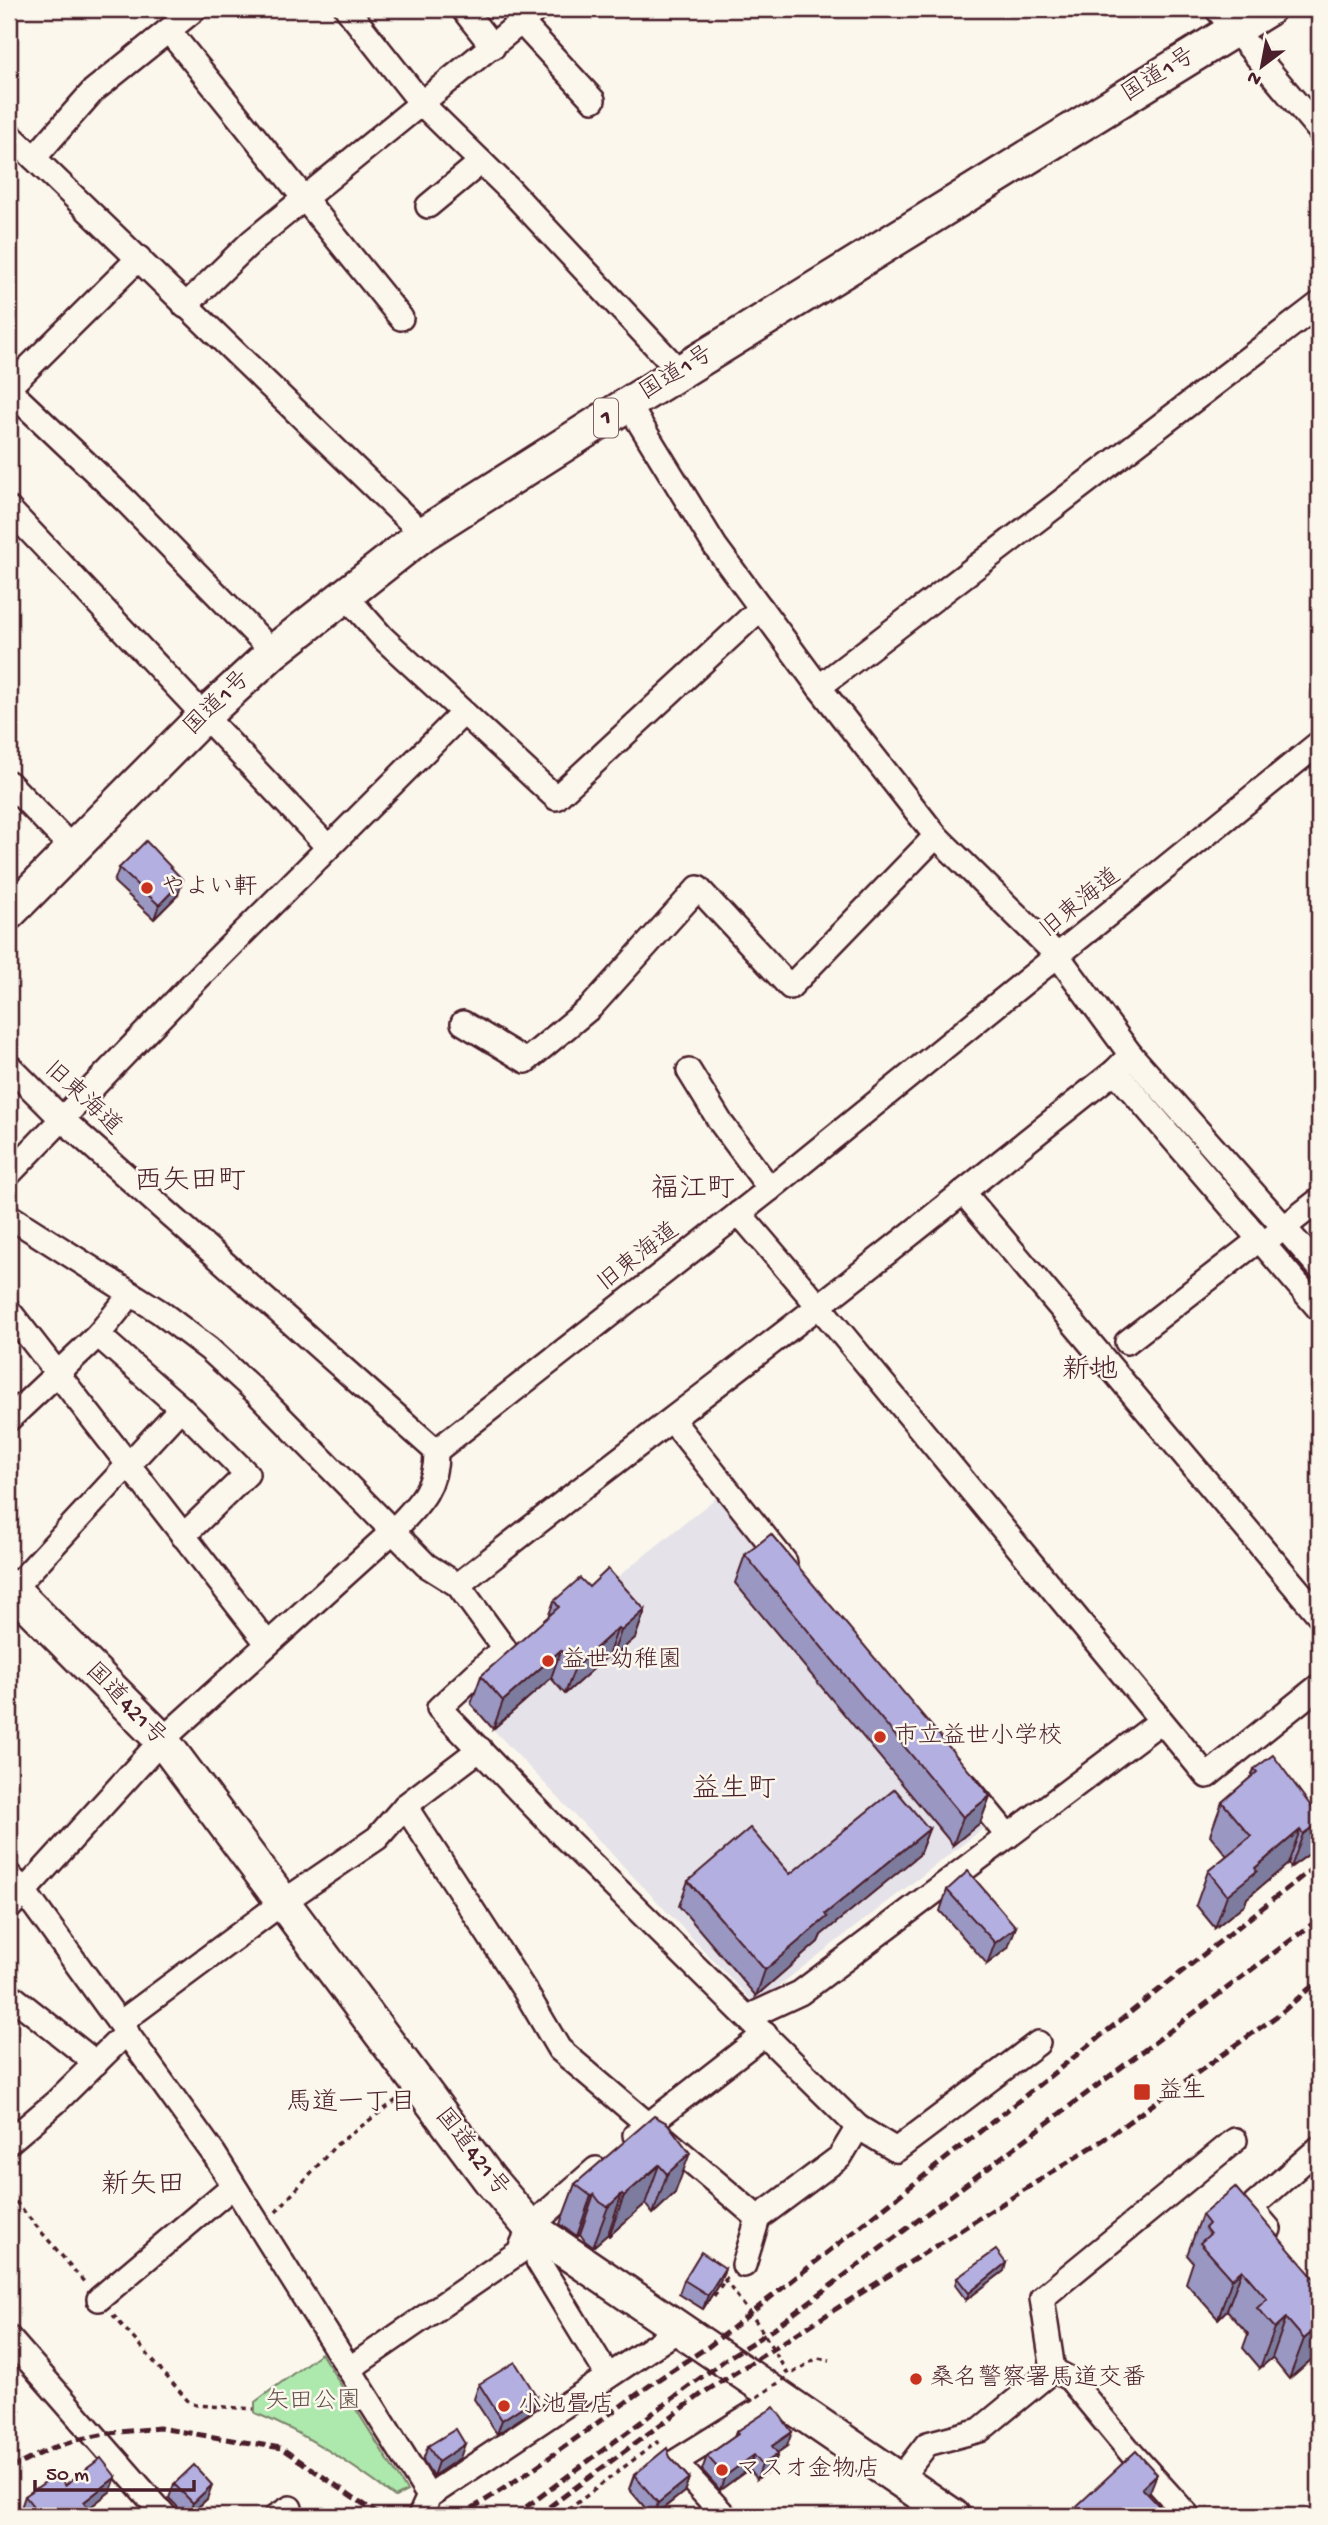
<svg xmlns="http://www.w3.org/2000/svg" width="1328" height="2525" font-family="'Gochi Hand','Klee One',sans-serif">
<rect width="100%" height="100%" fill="#fbf7ec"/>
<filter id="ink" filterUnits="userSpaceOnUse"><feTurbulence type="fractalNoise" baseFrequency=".0143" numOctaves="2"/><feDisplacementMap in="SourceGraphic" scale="14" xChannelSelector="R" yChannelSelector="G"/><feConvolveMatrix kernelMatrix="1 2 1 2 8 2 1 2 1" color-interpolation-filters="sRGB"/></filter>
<g filter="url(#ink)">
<path fill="#e5e2e9" d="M 717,1497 L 989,1824 L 755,2004 L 465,1700 Z"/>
<path fill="#ade8ac" stroke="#7c846c" stroke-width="2" d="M 321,2353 L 407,2491 L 395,2497 C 350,2463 307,2434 255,2413 L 255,2402 Z"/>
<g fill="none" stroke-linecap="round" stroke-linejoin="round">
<defs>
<g id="minor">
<path d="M 347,9 L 422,104 L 510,190 L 680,372"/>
<path d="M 463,9 L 493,47"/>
<path d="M 1217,9 L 1319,130"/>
<path d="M 522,23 L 593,100"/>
<path d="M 169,31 L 401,318"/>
<path d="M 9,134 L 423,534"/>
<path d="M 34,158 L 93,91 L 195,9"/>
<path d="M 428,206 L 481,162"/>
<path d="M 185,306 L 252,241 L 537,9"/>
<path d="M 9,387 L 139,258"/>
<path d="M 9,390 L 127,502 L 273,652"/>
<path d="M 628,404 L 715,546 L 819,687 L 936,836 L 1058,956 L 1131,1055 L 1319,1267"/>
<path d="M 9,509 L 328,847"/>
<path d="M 345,595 L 383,638 L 556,798 L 761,608"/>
<path d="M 819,687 L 1319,304"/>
<path d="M 9,783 L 73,849"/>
<path d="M 463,1023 L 526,1061 L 591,1007 L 698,888 L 790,987 L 936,836"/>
<path d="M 9,1066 L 62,1119 L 436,1451"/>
<path d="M 689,1071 L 721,1123 L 770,1189"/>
<path d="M 1115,1071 L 1319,1309"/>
<path d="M 9,1174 L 200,976 L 463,713"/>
<path d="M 963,1192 L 1319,1615"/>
<path d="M 739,1213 L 828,1317 L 1207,1776 L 1319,1686"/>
<path d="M 9,1216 L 160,1312 L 209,1349 L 258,1394 L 426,1565 L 458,1585 C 576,1491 697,1401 815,1309 C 916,1231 1015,1150 1115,1071 L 1131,1055"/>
<path d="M 1272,1237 L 1319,1200"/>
<path d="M 9,1311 L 267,1643"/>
<path d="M 98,1335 L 131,1294"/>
<path d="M 1127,1342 L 1260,1239"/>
<path d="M 9,1419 L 98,1335 L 181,1408 L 247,1474 L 183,1536"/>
<path d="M 672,1420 L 785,1562"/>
<path d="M 436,1451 L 770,1189 L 1319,743"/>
<path d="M 458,1585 L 504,1648 L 439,1708 L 555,1828 L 858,2127 L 840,2157 L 758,2218 L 744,2265"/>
<path d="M 12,1590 L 181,1408"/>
<path d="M 966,1785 L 1008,1836"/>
<path d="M 405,1806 L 525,1991 L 559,2049 L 758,2218"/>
<path d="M 9,1875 L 24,1891 L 214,2154 L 429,2496"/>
<path d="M 9,1908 L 162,1740 L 392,1532 C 417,1506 437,1489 436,1451"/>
<path d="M 9,1994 L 96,2063"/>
<path d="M 748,2017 L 800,1993 L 1161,1721"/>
<path d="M 120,2023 L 283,1902 L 377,1838 L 405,1806 L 480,1749"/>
<path d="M 858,2127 L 896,2150 L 1038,2043"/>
<path d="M 635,2135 L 765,2034"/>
<path d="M 9,2142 L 56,2102 L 127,2032"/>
<path d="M 1269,2229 L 1251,2208 L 1319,2148"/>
<path d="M 540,2234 L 538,2261 L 608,2376"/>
<path d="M 99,2299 L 233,2186"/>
<path d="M 9,2338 L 165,2516"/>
<path d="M 349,2369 L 519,2252 L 530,2227 L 596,2169"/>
<path d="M 1053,2370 L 1042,2298 L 1235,2140"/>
<path d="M 900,2479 L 927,2444 L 980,2430 L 1053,2370 L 1070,2379 L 1132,2454 L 1188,2516"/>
<path d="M 277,2516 L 290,2508"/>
<path d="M 420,2516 L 429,2496 L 681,2328"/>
<path d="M 725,2516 L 675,2462 L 778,2398"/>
</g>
<g id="highway">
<path d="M 9,913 L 205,715 L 273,652 L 423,534 L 628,404 L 1268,9"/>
<path d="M 9,1586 L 162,1740 L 490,2180 L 530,2227 L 953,2516"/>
</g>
</defs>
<use href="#minor" stroke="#4a1f2b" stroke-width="28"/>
<use href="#highway" stroke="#4a1f2b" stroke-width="38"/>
<g stroke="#4a1f2b" stroke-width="3.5" stroke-dasharray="5 5" stroke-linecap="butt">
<path d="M 9,2194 L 85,2283"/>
<path d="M 276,2212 L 336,2145 L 398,2099"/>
<path d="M 714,2296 L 727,2277"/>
<path d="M 113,2315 L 189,2402 L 196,2405 L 254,2409"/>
<path d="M 793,2373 L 817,2358 L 830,2360"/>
<path d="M 560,2516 L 657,2442 L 661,2445"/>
</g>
<use href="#minor" stroke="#fbf7ec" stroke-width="23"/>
<use href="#highway" stroke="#fbf7ec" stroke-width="33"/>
<g stroke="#4a1f2b" stroke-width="5" stroke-dasharray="10 5" stroke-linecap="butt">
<path d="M 9,2469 L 52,2448 L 81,2439 L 110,2433 L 159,2428 L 281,2448 L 381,2516"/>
<path d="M 459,2516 C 546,2466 622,2400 708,2347 L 1319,1863"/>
<path d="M 514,2516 L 726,2359 L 769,2332 L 1319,1919"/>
<path d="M 537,2516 L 703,2393 L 1103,2140 L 1281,2013 L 1319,1980"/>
</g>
<path stroke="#4a1f2b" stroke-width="3.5" stroke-dasharray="5 5" stroke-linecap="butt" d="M 724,2279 L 758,2324 L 789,2376 L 746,2404"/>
</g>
<g fill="#9a97c2" stroke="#4a1f2b" stroke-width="2">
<path d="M 119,868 L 178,895 L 154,919 L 114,882 Z"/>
<path d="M 745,1555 L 990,1796 L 980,1823 L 953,1845 L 735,1583 Z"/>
<path d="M 554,1601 L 645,1610 L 635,1638 L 611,1659 L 608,1656 L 565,1694 L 551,1678 L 493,1729 L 471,1704 L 481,1676 L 548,1617 Z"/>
<path d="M 1254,1769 L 1319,1817 L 1319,1826 L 1309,1854 L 1291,1867 L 1288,1864 L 1247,1898 L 1245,1904 L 1215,1928 L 1196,1905 L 1208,1871 L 1227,1856 L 1210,1835 L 1222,1802 L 1251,1777 Z"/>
<path d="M 929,1829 L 919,1855 L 821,1935 L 818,1942 L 756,1996 L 679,1906 L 688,1881 L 790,1874 Z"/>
<path d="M 947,1890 L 1008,1948 L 987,1964 L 940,1911 Z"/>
<path d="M 667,2123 L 675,2193 L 653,2214 L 645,2204 L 609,2236 L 608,2234 L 593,2247 L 585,2241 L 580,2234 L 577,2236 L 560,2224 L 575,2184 Z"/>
<path d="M 1202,2215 L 1319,2284 L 1319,2353 L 1289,2379 L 1272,2358 L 1260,2368 L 1243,2348 L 1248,2334 L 1227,2310 L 1218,2319 L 1186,2283 L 1193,2262 L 1187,2255 Z"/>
<path d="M 725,2268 L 720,2282 L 703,2309 L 679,2294 L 684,2280 Z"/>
<path d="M 1004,2271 L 966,2300 L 955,2285 L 957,2278 Z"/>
<path d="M 479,2384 L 537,2397 L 532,2411 L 497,2434 L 474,2399 Z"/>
<path d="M 736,2432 L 787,2446 L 777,2453 L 778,2454 L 772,2468 L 757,2479 L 749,2469 L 720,2490 L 702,2470 L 707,2456 L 734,2437 Z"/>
<path d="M 428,2446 L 460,2458 L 433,2476 L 423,2460 Z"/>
<path d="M 670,2457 L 689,2478 L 684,2492 L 654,2516 L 652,2516 L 629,2489 L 634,2475 Z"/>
<path d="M 174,2484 L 207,2499 L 189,2516 L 186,2516 L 169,2498 Z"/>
<path d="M 65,2485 L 111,2491 L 89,2508 L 95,2516 L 25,2516 L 20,2511 L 25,2496 Z"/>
</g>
<g fill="#7d7b9e" stroke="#4a1f2b" stroke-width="2">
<path d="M 183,880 L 178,895 L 154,919 L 159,905 Z"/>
<path d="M 645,1610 L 635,1638 L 611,1659 L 621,1631 Z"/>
<path d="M 618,1628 L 608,1656 L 565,1694 L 575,1667 Z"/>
<path d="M 561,1650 L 551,1678 L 493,1729 L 503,1701 Z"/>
<path d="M 990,1796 L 980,1823 L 953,1845 L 963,1817 Z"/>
<path d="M 1319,1822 L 1319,1826 L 1309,1854 L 1291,1867 L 1303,1834 Z"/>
<path d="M 929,1829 L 919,1855 L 821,1935 L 818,1942 L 756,1996 L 765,1970 L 825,1914 Z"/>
<path d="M 1300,1830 L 1288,1864 L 1247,1898 L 1245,1904 L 1215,1928 L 1227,1895 L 1255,1868 Z"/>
<path d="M 1016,1927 L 1008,1948 L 987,1964 L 995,1943 Z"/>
<path d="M 690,2153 L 675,2193 L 653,2214 L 667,2174 Z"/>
<path d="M 659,2165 L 645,2204 L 609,2236 L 624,2196 Z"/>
<path d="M 594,2194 L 580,2234 L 577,2236 L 591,2196 Z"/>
<path d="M 622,2194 L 608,2234 L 593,2247 L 608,2207 Z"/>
<path d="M 1006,2263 L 1004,2271 L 966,2300 L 969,2293 Z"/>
<path d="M 725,2268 L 720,2282 L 703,2309 L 708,2295 Z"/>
<path d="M 1242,2270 L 1227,2310 L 1218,2319 L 1232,2279 Z"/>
<path d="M 1286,2318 L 1272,2358 L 1260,2368 L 1275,2328 Z"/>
<path d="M 1319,2326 L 1319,2353 L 1289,2379 L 1304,2339 Z"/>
<path d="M 537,2397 L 532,2411 L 497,2434 L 502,2420 Z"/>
<path d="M 20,2411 L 14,2425 L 9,2430 L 9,2420 Z"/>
<path d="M 792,2432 L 787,2446 L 767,2460 L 772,2446 Z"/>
<path d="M 465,2444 L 460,2458 L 433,2476 L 438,2462 Z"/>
<path d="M 778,2454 L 772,2468 L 757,2479 L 762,2465 Z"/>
<path d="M 754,2455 L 749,2469 L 720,2490 L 725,2476 Z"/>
<path d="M 1157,2474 L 1149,2494 L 1135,2508 L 1142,2488 Z"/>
<path d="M 116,2477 L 111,2491 L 79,2516 L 84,2502 Z"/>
<path d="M 689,2478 L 684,2492 L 653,2516 L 658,2503 Z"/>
<path d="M 212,2485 L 207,2499 L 188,2516 L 193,2503 Z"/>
</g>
<g fill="#b3b0e1" stroke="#4a1f2b" stroke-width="2">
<path d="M 146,841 L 183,880 L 159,905 L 119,868 Z"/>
<path d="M 771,1534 L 990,1796 L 963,1817 L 745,1555 Z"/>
<path d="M 608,1569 L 645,1610 L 621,1631 L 618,1628 L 575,1667 L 561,1650 L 503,1701 L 481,1676 L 559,1607 L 554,1601 L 580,1578 L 589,1587 Z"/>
<path d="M 1273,1755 L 1319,1817 L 1319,1822 L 1303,1834 L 1300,1830 L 1255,1868 L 1257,1871 L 1227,1895 L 1208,1871 L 1251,1836 L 1222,1802 L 1257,1772 L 1254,1769 Z"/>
<path d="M 895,1789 L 929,1829 L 825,1914 L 827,1917 L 765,1970 L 688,1881 L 750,1828 L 790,1874 Z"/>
<path d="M 968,1871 L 1016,1927 L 995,1943 L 947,1890 Z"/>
<path d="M 654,2116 L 667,2123 L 690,2153 L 667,2174 L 659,2165 L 624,2196 L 622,2194 L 608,2207 L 600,2202 L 594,2194 L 591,2196 L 575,2184 Z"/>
<path d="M 1235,2187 L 1319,2284 L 1319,2326 L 1304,2339 L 1286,2318 L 1275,2328 L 1257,2308 L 1267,2299 L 1242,2270 L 1232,2279 L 1200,2243 L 1210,2234 L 1205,2228 L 1209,2224 L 1202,2215 Z"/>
<path d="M 996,2250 L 1006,2263 L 969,2293 L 957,2278 Z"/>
<path d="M 701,2252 L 725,2268 L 708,2295 L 684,2280 Z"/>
<path d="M 515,2362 L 537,2397 L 502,2420 L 479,2384 Z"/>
<path d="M 9,2399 L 20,2411 L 9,2420 Z"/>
<path d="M 774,2407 L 792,2432 L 772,2446 L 778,2454 L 762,2465 L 754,2455 L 725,2476 L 707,2456 L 738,2434 L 736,2432 Z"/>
<path d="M 456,2429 L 465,2444 L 438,2462 L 428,2446 Z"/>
<path d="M 667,2448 L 670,2457 L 689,2478 L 658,2503 L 634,2475 Z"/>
<path d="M 1136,2451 L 1157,2474 L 1142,2488 L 1166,2513 L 1163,2516 L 1066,2516 Z"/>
<path d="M 101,2458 L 116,2477 L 84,2502 L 95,2516 L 41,2516 L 25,2496 L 57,2474 L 65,2485 Z"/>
<path d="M 194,2465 L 212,2485 L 193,2503 L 174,2484 Z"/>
<path d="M 585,2509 L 590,2516 L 576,2516 Z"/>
<path d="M 145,2512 L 149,2516 L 140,2516 Z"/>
</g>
</g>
<g fill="#c8321e" stroke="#fbf7ec" stroke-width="2.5">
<circle cx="147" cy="888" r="7"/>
<circle cx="548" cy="1661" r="7"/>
<circle cx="880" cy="1737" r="7"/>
<rect x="1133" y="2083" width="18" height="18" rx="3.5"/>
<circle cx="916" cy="2379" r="7"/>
<circle cx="504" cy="2406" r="7"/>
<circle cx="722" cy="2470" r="7"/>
</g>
<g text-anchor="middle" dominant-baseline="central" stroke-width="5" stroke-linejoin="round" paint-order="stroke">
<rect fill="#fbf7ec" stroke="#7f6065" stroke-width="2" x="594" y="398.5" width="24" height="39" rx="5"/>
<g font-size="23" font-weight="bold" fill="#4a1f2b">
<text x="606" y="418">1</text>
</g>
<g font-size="24" fill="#4a1f2b" stroke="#fbf7ec">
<text transform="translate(1159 76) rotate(-32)">国道1号</text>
<text transform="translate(677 374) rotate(-32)">国道1号</text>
<text transform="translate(218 704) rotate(-44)">国道1号</text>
<text transform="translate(1081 904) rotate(-39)">旧東海道</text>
<text transform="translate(82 1099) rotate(43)">旧東海道</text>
<text transform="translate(639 1258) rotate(-38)">旧東海道</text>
<text transform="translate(125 1705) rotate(46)">国道421号</text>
<text transform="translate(471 2153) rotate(52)">国道421号</text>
</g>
<g font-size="24" fill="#4a1f2b" stroke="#fbf7ec" text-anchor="start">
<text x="161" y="888">やよい軒</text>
<text x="562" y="1661">益世幼稚園</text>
<text x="894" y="1737">市立益世小学校</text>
<text x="1158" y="2092">益生</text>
<text x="930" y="2379">桑名警察署馬道交番</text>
<text x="518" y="2406">小池畳店</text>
<text x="736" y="2470">マスオ金物店</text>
</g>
<g font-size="24" fill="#63514b" stroke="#fbf7ec">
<text x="313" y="2402">矢田公園</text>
</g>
<g font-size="26" fill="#4a1f2b" stroke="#fbf7ec">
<text x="351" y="2104">馬道一丁目</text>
</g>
<g font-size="28" fill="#4a1f2b" stroke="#fbf7ec">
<text x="190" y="1182">西矢田町</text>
<text x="693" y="1190">福江町</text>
<text x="1090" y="1371">新地</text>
<text x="734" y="1790">益生町</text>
<text x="143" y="2186">新矢田</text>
</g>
</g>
<rect width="1328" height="2525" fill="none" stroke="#fbf7ec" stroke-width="35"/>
<rect x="18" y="18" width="1293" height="2490" fill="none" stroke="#4a1f2b" stroke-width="2.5" filter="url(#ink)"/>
<g transform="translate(1262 66) rotate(212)" stroke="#fbf7ec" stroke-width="5" paint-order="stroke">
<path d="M0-5L12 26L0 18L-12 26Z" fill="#4a1f2b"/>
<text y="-10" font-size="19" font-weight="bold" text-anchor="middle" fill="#4a1f2b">N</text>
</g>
<path d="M35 2480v10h159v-10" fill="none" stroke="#4a1f2b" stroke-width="3.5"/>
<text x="46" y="2480" font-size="21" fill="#4a1f2b" stroke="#fbf7ec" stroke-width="5" paint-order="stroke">50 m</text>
</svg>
